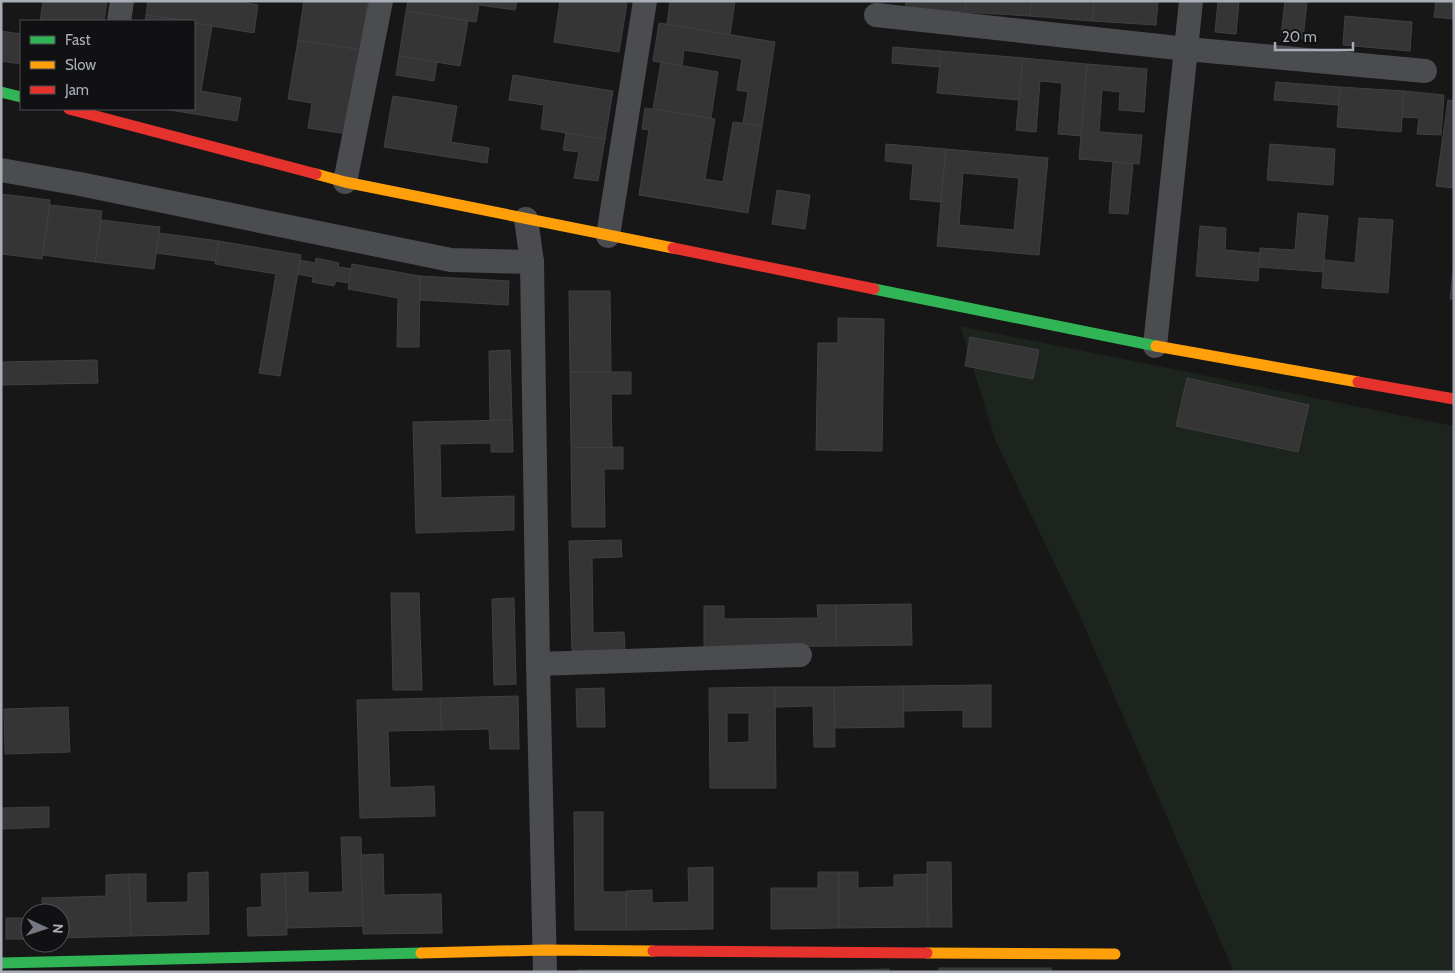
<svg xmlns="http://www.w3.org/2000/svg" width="1455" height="973" font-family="Cabin,sans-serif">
<rect width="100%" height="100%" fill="#171717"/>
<path fill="#1d241e" d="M 960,326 L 1454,426 L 1454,972 L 1234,972 L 1079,614 L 996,442 Z"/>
<g fill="#353536" stroke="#3f4043" fill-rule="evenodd">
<path d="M 43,1 L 107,1 L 104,21 L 40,21 Z"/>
<path d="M 148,1 L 234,1 L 258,5 L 254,33 L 194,23 L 194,21 L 146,15 Z"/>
<path d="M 304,1 L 368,1 L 361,50 L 298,40 Z"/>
<path d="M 408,1 L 517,1 L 515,10 L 479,5 L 476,22 L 406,11 Z"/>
<path d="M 560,1 L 615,1 L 627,3 L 619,52 L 554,42 Z"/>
<path d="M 670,1 L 735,1 L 730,35 L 667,24 Z"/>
<path d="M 906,1 L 966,1 L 965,12 L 905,8 Z"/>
<path d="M 966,1 L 1031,1 L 1030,16 L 965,12 Z"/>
<path d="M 1031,1 L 1094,1 L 1092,21 L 1030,16 Z"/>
<path d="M 1094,1 L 1158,1 L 1156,25 L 1092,21 Z"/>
<path d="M 1218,1 L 1239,1 L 1236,34 L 1215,32 Z"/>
<path d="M 1285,1 L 1307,1 L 1303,39 L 1281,36 Z"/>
<path d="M 1436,1 L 1454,1 L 1454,19 L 1434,17 Z"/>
<path d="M 406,11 L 468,21 L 460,66 L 399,56 Z"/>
<path d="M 146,15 L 184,21 L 145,21 Z"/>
<path d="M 1345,16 L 1412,22 L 1410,51 L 1343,45 Z"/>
<path d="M 194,23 L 212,26 L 201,91 L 241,98 L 237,121 L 164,109 L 194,109 Z"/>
<path d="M 659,23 L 775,42 L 762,126 L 743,123 L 748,92 L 737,90 L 742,59 L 684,50 L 682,66 L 653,61 Z"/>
<path d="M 1,31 L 21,34 L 21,64 L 1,61 Z"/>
<path d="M 298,40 L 361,50 L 347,134 L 308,128 L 312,103 L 288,99 Z"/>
<path d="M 893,47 L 941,51 L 940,67 L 892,63 Z"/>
<path d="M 941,51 L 1023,58 L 1019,100 L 937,93 Z"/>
<path d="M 399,56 L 437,62 L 434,81 L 396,75 Z"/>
<path d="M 1023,58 L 1087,64 L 1082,136 L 1058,134 L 1062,83 L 1040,81 L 1036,132 L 1016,130 Z"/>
<path d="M 661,62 L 718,72 L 711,118 L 653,109 Z"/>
<path d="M 1087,64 L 1147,69 L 1144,112 L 1119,110 L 1120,92 L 1102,90 L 1099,132 L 1142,135 L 1139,164 L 1079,159 Z"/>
<path d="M 513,75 L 613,91 L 605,139 L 541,129 L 544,105 L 509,100 Z"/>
<path d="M 1276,82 L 1340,87 L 1339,105 L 1274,100 Z"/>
<path d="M 1340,87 L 1404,91 L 1401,132 L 1337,127 Z"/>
<path d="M 1404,91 L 1444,95 L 1441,135 L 1417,134 L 1419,118 L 1402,117 Z"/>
<path d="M 393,96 L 457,106 L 451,142 L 489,148 L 487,163 L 384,147 Z"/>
<path d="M 1448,100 L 1454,101 L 1454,188 L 1436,186 Z"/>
<path d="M 645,108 L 715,119 L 705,179 L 723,182 L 733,122 L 762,126 L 748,213 L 639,195 L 649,130 L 642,129 Z"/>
<path d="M 566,133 L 605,139 L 598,181 L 574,178 L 579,152 L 563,150 Z"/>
<path d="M 886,144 L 946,149 L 941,202 L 910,199 L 913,164 L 885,161 Z"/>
<path d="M 1270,144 L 1335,149 L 1333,185 L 1267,180 Z"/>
<path d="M 946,149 L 1048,158 L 1039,255 L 937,246 ZM 963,173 L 1019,178 L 1014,230 L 959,225 Z"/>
<path d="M 1113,162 L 1133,164 L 1128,214 L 1109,213 Z"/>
<path d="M 777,190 L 810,195 L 805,229 L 772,224 Z"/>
<path d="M 1,194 L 50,200 L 42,259 L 1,254 Z"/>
<path d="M 50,205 L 102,211 L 95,262 L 43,255 Z"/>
<path d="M 1298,213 L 1328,216 L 1323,272 L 1259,267 L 1260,248 L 1295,250 Z"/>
<path d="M 1359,218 L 1393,220 L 1388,293 L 1322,288 L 1324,260 L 1355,263 Z"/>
<path d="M 101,220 L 160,227 L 154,269 L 95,262 Z"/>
<path d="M 1200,226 L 1226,228 L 1225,250 L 1260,253 L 1258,281 L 1196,276 Z"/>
<path d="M 159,233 L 219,241 L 216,261 L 156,253 Z"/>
<path d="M 219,241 L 301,255 L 280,376 L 259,373 L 276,274 L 215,264 Z"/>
<path d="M 316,258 L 339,263 L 338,267 L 352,269 L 349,283 L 336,281 L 334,286 L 312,282 L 313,277 L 298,274 L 300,260 L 315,263 Z"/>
<path d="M 1454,263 L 1454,299 L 1450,299 Z"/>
<path d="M 352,264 L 420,276 L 419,347 L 397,347 L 398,298 L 348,289 Z"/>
<path d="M 420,276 L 509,281 L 508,305 L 420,300 Z"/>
<path d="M 569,291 L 610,291 L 611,372 L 570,372 Z"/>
<path d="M 838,318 L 884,319 L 882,451 L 816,450 L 818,343 L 838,343 Z"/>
<path d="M 970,337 L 1039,350 L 1033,379 L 965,366 Z"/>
<path d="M 510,350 L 512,420 L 490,420 L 489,351 Z"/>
<path d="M 97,360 L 98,383 L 1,385 L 1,362 Z"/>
<path d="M 570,372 L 631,372 L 631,394 L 611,394 L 612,448 L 571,448 Z"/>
<path d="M 1187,378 L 1309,405 L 1298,452 L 1176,426 Z"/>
<path d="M 512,420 L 513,452 L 491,452 L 491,443 L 440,444 L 441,498 L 514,496 L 514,530 L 416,533 L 413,422 Z"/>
<path d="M 623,447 L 623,469 L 604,469 L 605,527 L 572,527 L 571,448 Z"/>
<path d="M 621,540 L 622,557 L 592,558 L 593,633 L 624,632 L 625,650 L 572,651 L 569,541 Z"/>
<path d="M 391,593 L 419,593 L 422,690 L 393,690 Z"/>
<path d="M 514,598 L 516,684 L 494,685 L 492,599 Z"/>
<path d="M 911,604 L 912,645 L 836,646 L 836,605 Z"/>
<path d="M 817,605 L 836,605 L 836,646 L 704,647 L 704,606 L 724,606 L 724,619 L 818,618 Z"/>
<path d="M 991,685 L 991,727 L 963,727 L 963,710 L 903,711 L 903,686 Z"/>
<path d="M 903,686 L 904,727 L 835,728 L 834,687 Z"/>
<path d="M 775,687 L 776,788 L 710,788 L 709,688 ZM 727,713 L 749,713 L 749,742 L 727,743 Z"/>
<path d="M 775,687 L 834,687 L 835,747 L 814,747 L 813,706 L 775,707 Z"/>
<path d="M 604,688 L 605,727 L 577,727 L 576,689 Z"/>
<path d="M 518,696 L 519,749 L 490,749 L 489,729 L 441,730 L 440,698 Z"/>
<path d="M 440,698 L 441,730 L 388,731 L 390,788 L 434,786 L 435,816 L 360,818 L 357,700 Z"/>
<path d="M 68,707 L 70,752 L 5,754 L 4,709 Z"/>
<path d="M 49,807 L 49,827 L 2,829 L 1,808 Z"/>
<path d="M 574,812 L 603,812 L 603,892 L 626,892 L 626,930 L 575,930 Z"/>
<path d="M 341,837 L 361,837 L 363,926 L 287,928 L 285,873 L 308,872 L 308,893 L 343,892 Z"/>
<path d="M 383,854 L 384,895 L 441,894 L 442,933 L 363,934 L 361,855 Z"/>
<path d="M 927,862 L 951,862 L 952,927 L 928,927 Z"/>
<path d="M 713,867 L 713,929 L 626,930 L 626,891 L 652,890 L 652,903 L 689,902 L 688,868 Z"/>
<path d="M 208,872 L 209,934 L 131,936 L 129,874 L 146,874 L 146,903 L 188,902 L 188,873 Z"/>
<path d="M 818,872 L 839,872 L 839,928 L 771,929 L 771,888 L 818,888 Z"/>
<path d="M 839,872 L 858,872 L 858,888 L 894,887 L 894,875 L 927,874 L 928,927 L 839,928 Z"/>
<path d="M 285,873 L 287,935 L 248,936 L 247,908 L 262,907 L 261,874 Z"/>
<path d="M 129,874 L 131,936 L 60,938 L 60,913 L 43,913 L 42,898 L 106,896 L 106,875 Z"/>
<rect x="6" y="918" width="24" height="21"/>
<rect x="939" y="968" width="60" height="4"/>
<rect x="999" y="968" width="52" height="4"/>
<path d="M 889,969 L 889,972 L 853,972 L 853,970 Z"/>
<rect x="578" y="970" width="82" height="2"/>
<rect x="660" y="970" width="77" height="2"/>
<rect x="737" y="970" width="77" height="2"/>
<rect x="814" y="970" width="39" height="2"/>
</g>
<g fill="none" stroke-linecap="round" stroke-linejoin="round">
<g stroke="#4b4c50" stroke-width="24">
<path d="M 876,15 L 1187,49 L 1425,71"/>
<path d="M 119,21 L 122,1"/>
<path d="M 1,170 L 80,184 L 451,260 L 532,262"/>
<path d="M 345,182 L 381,1"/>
<path d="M 526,219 L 532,262 L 538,664 L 545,972"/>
<path d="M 608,236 L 645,1"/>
<path d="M 1155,346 L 1191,1"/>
<path d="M 538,664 L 800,655"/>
</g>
<g stroke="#30b455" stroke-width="11">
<path d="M 1,92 L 21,97"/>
<path d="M 874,289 L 1156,346"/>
<path d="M 1,963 L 421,953"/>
</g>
<g stroke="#ff9f0a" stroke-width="11">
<path d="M 316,174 L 345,182 L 673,248"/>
<path d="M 1156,346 L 1358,382"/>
<path d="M 421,953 L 545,950 L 653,951"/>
<path d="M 927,953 L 1115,954"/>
</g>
<g stroke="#e5322d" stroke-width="11">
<path d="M 69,109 L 316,174"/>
<path d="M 673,248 L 874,289"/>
<path d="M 1358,382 L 1454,399"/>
<path d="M 653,951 L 927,953"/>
</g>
</g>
<rect width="1455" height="973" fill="none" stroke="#a8adb8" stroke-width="5"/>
<rect x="20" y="20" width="175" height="90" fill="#111113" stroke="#4d4f55"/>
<rect x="30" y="36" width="25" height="8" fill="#30b455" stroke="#4d4f55"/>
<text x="65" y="45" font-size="15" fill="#a8adb8">Fast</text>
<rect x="30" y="61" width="25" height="8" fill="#ff9f0a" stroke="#4d4f55"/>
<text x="65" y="70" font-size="15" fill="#a8adb8">Slow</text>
<rect x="30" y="86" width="25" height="8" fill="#e5322d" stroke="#4d4f55"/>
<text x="65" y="95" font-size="15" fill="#a8adb8">Jam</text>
<g transform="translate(45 928) rotate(93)"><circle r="24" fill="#111113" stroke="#4d4f55"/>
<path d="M0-4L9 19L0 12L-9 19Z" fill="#757880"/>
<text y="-8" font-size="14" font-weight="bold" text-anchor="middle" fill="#a8adb8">N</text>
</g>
<path d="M1275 42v8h78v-8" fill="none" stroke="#a8adb8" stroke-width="2.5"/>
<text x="1282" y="42" font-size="15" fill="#a8adb8" stroke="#111113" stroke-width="4" paint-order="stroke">20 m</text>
</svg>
